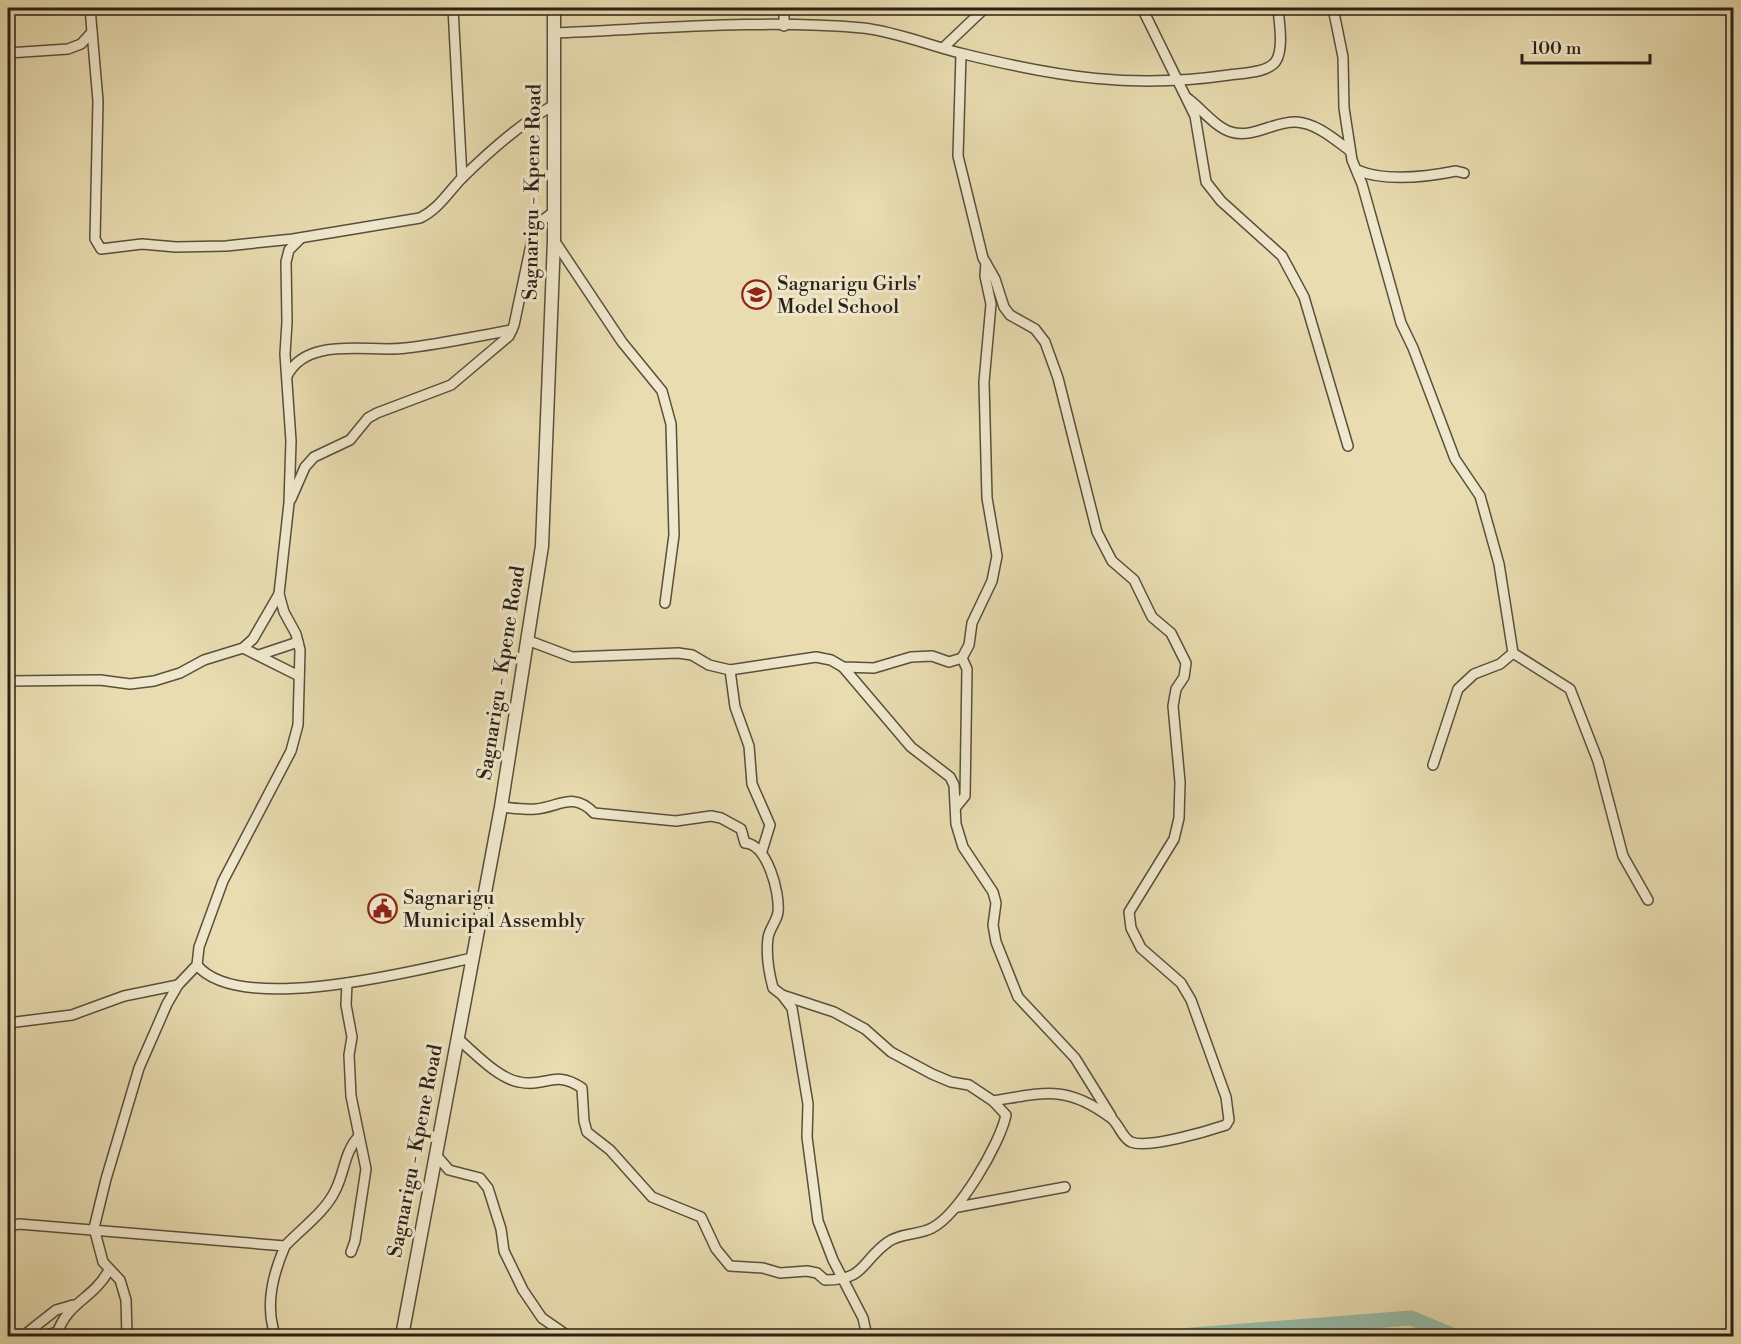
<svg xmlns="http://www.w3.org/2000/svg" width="1741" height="1344" font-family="'Libre Bodoni',serif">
<rect width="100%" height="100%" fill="#e8dcb0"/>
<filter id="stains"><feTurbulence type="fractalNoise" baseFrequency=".00333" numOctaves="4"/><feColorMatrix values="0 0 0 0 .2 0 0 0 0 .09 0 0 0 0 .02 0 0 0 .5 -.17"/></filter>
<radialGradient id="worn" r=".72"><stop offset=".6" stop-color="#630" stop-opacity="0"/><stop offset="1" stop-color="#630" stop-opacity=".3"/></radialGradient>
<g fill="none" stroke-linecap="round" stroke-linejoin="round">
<path stroke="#97bca9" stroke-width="15" d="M 1180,1336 L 1411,1318 L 1454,1336"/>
<defs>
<g id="minor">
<path d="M 90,8 L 98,101 L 95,239 L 101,249 L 142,244 L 176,247 L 226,246 L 293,239 L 420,218 C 439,209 449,191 463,177 C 491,150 521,123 554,105"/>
<path d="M 453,8 L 462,178"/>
<path d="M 784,8 L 784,26"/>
<path d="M 1142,8 L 1195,116 L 1206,182 L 1221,201 L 1282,256 L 1304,297 L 1348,446"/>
<path d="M 1333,8 L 1343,57 L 1344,108 L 1352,160 L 1362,184 L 1401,323 L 1413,348 L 1455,459 L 1480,496 L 1499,564 L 1513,653 L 1570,689 L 1598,761 L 1623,856 L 1648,900"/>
<path d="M 553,33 C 656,29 760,19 863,28 C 898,32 930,46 964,54 C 1057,77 1133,89 1229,75 C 1242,73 1268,73 1276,61 C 1284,48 1279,22 1278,8"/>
<path d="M 943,48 L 985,8"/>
<path d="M 8,53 L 68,49 L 81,44 L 92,32"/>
<path d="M 961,54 L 958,156 L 983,258 L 995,279 L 1004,307 L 1010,315 L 1035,329 L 1045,342 L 1058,378 L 1097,532 L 1112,561 L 1134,580 L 1152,617 L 1171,633 L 1186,663 L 1184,677 L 1176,689 L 1173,706 L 1180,782 L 1179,818 L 1174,839 L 1129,912 L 1131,928 L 1141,948 L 1181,983 L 1191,1000 L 1226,1097 L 1229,1120 L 1226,1125 C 1208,1131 1148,1149 1131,1142 C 1122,1138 1119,1124 1111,1118 C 1066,1084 1043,1093 993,1101"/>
<path d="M 1187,98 C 1201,108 1215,127 1231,132 C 1253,139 1274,121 1296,122 C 1316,123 1334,139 1349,150"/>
<path d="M 1357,170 C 1385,182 1426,177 1456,171 L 1464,173"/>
<path d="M 554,240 L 622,342 L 662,391 L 671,424 L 674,535 L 665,603"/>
<path d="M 287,376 C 307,335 370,353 406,348 C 442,344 477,336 512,330"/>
<path d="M 291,499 L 305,467 L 314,457 L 350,440 L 368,418 L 377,413 L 451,385 L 509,336 L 514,325 L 535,226 L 552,213"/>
<path d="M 527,640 L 572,657 L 678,653 L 692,655 L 709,665 L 730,670 L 816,657 L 831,660 L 843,667 L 874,668 L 911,657 L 932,656 L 949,662 L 962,658 L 969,645 L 972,623 L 992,581 L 997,556 L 987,498 L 984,382 L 991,304 L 985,276 L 986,263"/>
<path d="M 243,648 L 299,676"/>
<path d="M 259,655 L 298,642"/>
<path d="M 843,667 L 911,747 L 950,777 L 954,785 L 956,824 L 963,847 L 993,892 L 996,903 L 993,925 L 996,942 L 1018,997 L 1075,1058 L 1111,1116"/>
<path d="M 730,670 L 735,707 L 749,746 L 752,784 L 770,825 L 762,851"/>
<path d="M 8,681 L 100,680 L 130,684 L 154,681 L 180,673 L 204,660 L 243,648 L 253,639 L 279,594"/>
<path d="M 1433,765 L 1458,689 L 1474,674 L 1500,664 L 1513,653"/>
<path d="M 956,807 L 965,796 L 967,669 L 962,658"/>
<path d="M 197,965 C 238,1016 414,971 472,958"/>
<path d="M 347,983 L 346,1005 L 352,1037 L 349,1055 L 351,1096 L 366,1169 L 355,1241 L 351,1252"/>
<path d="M 782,995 L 792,1008 L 808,1104 L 807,1137 L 818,1221 L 833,1260 L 863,1318 L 867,1336"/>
<path d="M 8,1023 L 72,1015 L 124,996 L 178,985"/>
<path d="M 457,1038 C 474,1052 497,1078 519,1082 C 546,1088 554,1069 582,1088 L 584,1121 L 587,1132 L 610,1150 L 652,1197 L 701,1217 L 716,1249 L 730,1266 L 763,1268 L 780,1273 L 807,1271 L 817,1273 L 825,1280 C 866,1280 861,1261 888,1242 C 900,1233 919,1235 932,1228 C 959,1214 1000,1144 1006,1115 L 993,1101 L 969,1085 L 951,1082 L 932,1074 L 891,1052 L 865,1029 L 834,1012 L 782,995 L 773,988 C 769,973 766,953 768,938 C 769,929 777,921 778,912 C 780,892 767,844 745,843 L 741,829 L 721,818 L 711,816 L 676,821 L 594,813 C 573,791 559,807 536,809 C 525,810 512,808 501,807"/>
<path d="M 436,1155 L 449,1170 L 480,1178 L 488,1188 L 501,1229 L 504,1251 L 523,1290 L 542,1318 L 568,1336"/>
<path d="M 958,1207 L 1065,1187"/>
<path d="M 8,1226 L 19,1224 L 285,1246 C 274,1272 266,1300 273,1328"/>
<path d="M 285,1246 C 301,1229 325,1212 335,1191 C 345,1172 344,1152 359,1136"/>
<path d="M 23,1336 L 56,1310 L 73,1305"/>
<path d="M 44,1336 L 57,1332"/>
<path d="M 56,1336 C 68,1300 92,1301 109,1270"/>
<path d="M 127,1336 L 126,1300 L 120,1280 L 103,1262 L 94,1228 L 106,1179 L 139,1068 L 167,1004 L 178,985 L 197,965 L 199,947 L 223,881 L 291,751 L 298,725 L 300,650 L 296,634 L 284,612 L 279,594 L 289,503 L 291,441 L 285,354 L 287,322 L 286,262 L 289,250 L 301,238"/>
</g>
<path id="tertiary" d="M 402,1336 L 501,807 L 542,546 L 554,240 L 554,8"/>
</defs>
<use href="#minor" stroke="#594f3d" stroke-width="12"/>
<use href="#tertiary" stroke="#594f3d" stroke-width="15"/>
<use href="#minor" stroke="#f0e8cc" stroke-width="9"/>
<use href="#tertiary" stroke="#f0e8cc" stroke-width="12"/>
</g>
<defs>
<symbol id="school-ring" viewBox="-11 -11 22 22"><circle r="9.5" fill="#f0e8cc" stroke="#8f2418" stroke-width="1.5"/><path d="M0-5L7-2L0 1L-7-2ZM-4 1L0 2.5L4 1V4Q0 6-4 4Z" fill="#8f2418"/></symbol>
<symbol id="civic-ring" viewBox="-11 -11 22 22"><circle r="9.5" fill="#f0e8cc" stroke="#8f2418" stroke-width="1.5"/><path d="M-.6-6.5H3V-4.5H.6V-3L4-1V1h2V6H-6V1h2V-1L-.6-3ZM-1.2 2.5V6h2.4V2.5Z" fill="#8f2418"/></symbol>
</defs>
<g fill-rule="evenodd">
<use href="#school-ring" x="740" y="278" width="33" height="33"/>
<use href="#civic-ring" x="366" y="892" width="33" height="33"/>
</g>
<g text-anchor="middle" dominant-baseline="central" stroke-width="6" stroke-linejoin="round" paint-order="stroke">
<g font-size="20" fill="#292017" stroke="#f0e8cc">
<text transform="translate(533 192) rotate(-89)">Sagnarigu - Kpene Road</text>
<text transform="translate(502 673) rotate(-81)">Sagnarigu - Kpene Road</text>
<text transform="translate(416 1151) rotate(-79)">Sagnarigu - Kpene Road</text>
</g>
<g font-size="20" fill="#292017" stroke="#f0e8cc" text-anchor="start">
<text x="777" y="284">Sagnarigu Girls'<tspan x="777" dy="23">Model School</tspan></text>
<text x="403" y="898">Sagnarigu<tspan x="403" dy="23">Municipal Assembly</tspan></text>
</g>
</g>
<rect width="1741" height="1344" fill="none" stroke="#e8dcb0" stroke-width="30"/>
<rect x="9" y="9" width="1723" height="1326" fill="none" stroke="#292017" stroke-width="3"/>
<rect x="15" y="15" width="1711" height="1314" fill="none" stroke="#292017" stroke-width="1.5"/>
<path d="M1522 54v9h128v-9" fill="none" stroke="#292017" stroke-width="3"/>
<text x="1531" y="54" font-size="18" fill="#292017" stroke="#f0e8cc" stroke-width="4.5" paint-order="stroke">100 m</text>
<rect width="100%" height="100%" filter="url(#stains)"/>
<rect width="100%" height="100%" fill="url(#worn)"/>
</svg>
